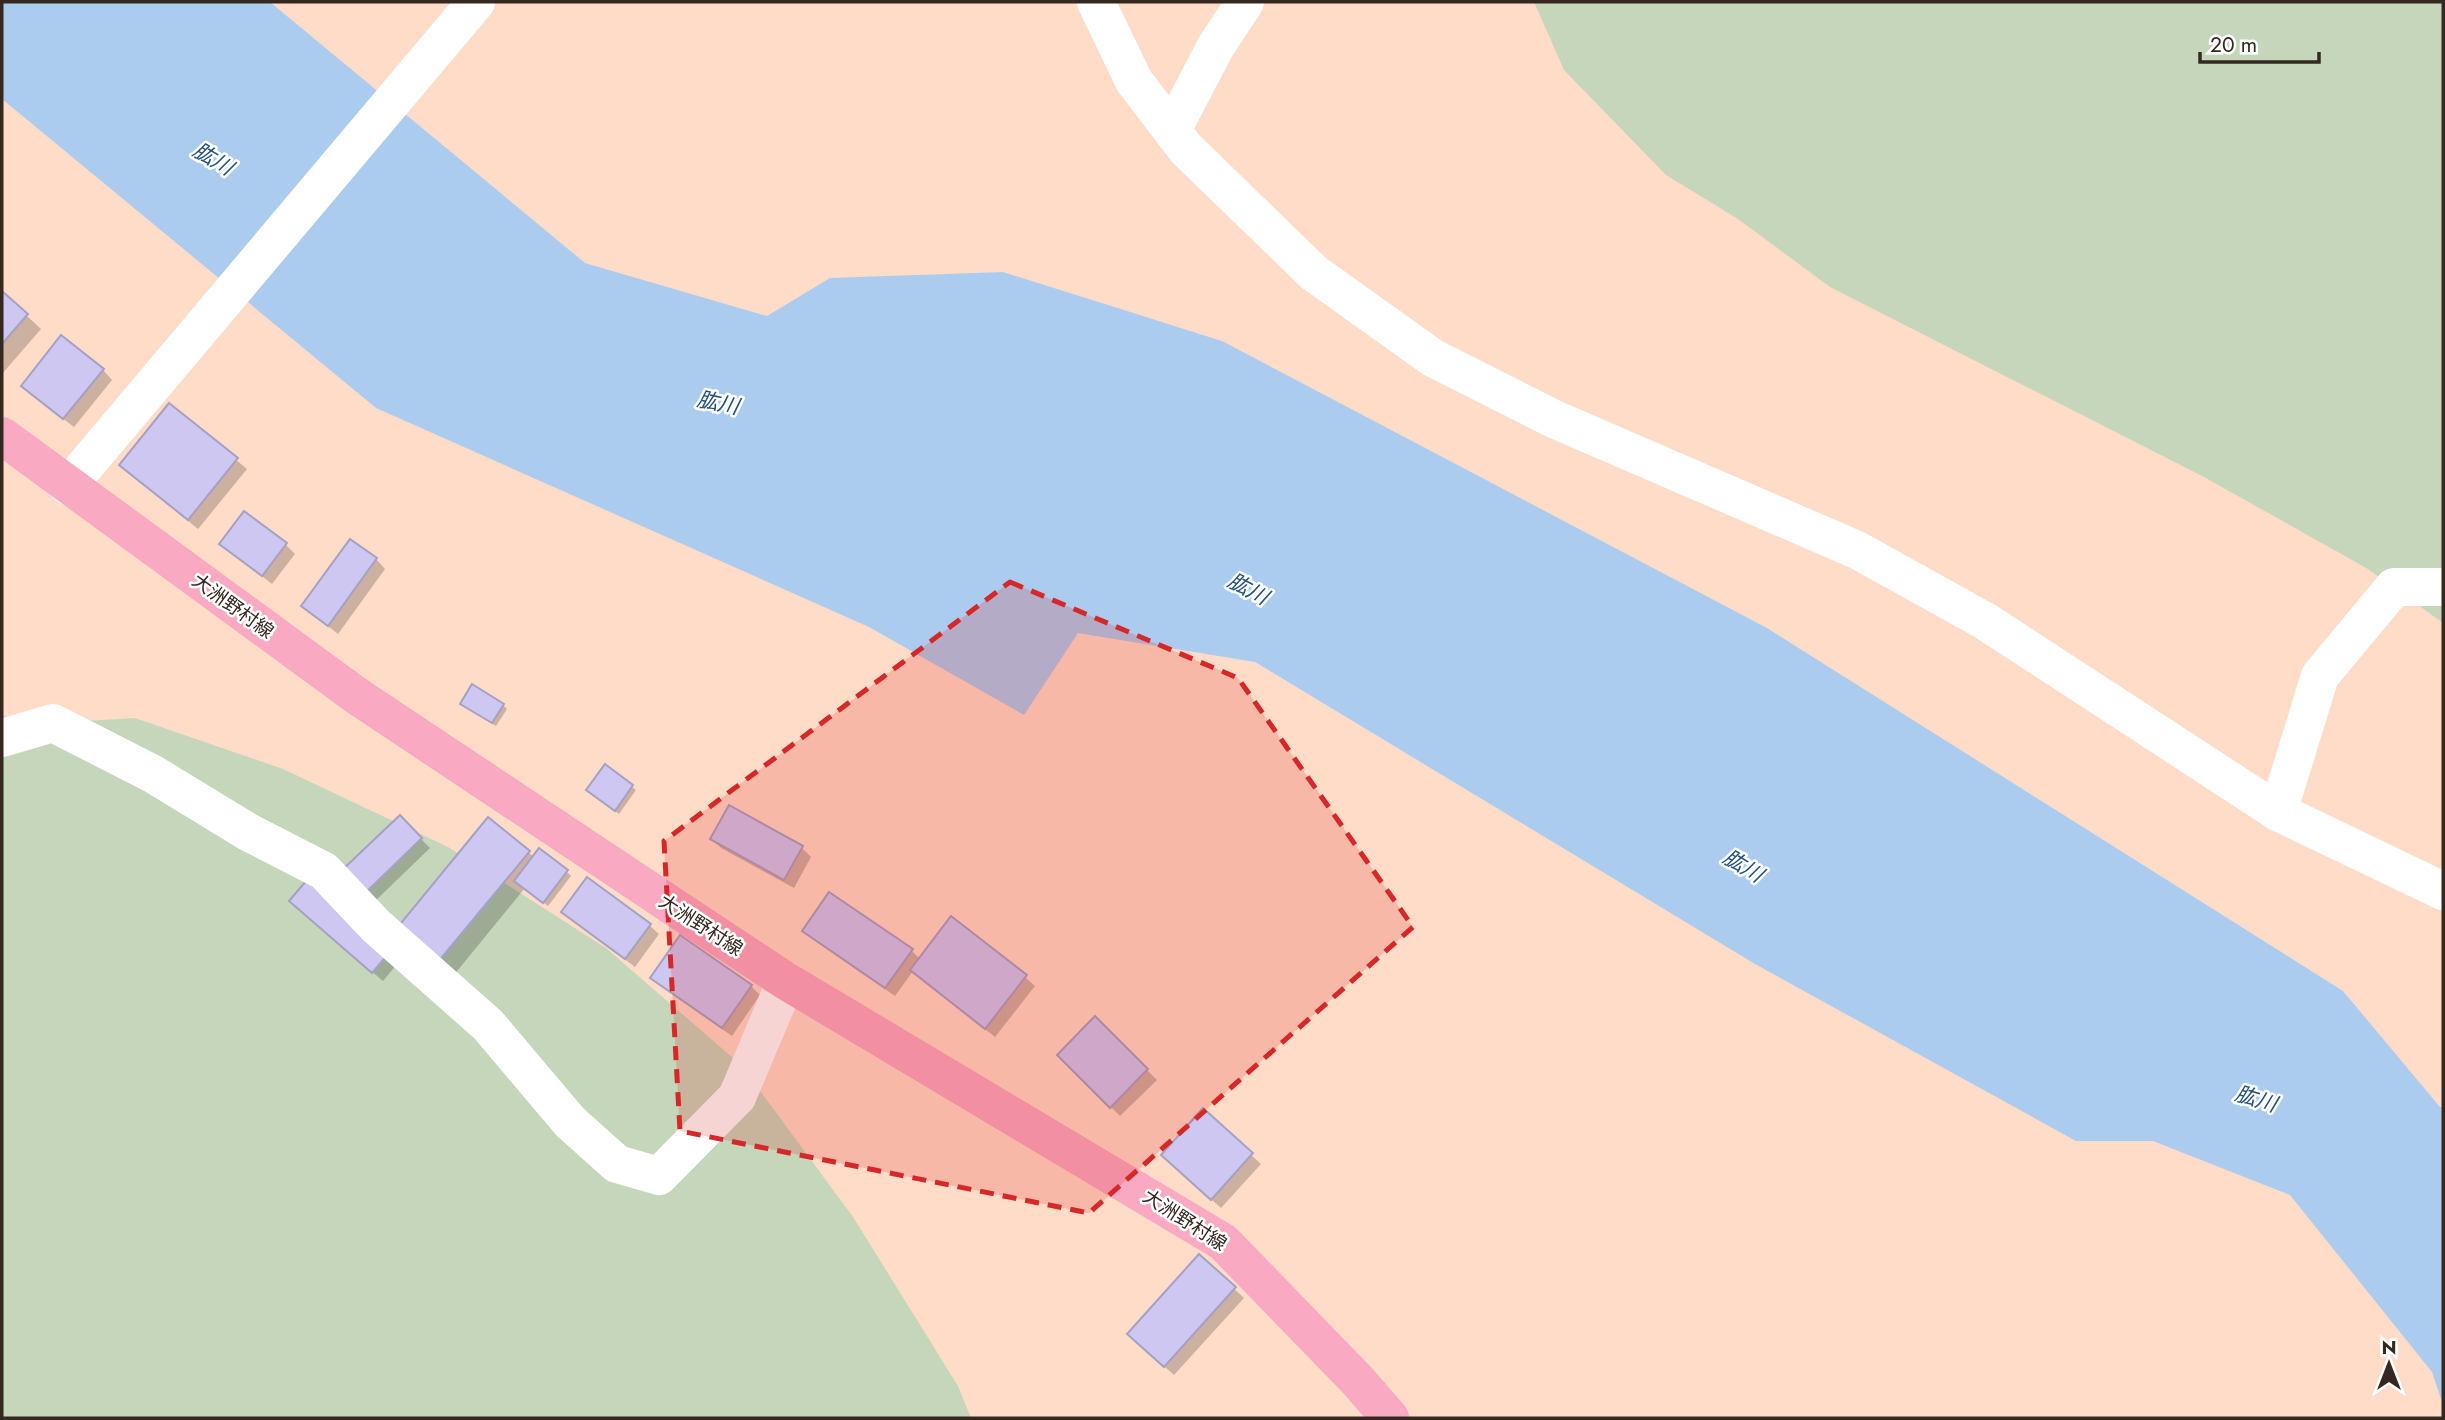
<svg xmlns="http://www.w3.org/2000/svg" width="2445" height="1420" font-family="Jost,'Noto Sans JP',sans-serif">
<rect width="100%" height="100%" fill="#ffdcc8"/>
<g fill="#c5d6bb">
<path d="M 1534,2 L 2443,2 L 2443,623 L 2368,569 L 2204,477 L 1830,287 L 1738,219 L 1666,175 L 1564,70 Z"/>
<path d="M 2,716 L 53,723 L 135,718 L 283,769 L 448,847 L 606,948 L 741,1065 L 853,1217 L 958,1386 L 971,1418 L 2,1418 Z"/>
</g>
<path fill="#acccef" d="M 2,2 L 270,2 L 585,263 L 767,316 L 830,278 L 1003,272 L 1222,341 L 1767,628 L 2343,991 L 2440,1107 L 2443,1108 L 2443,1405 L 2432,1372 L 2290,1195 L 2153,1141 L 2076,1141 L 1755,964 L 1255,662 L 1078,633 L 1024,715 L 869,627 L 376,408 L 2,99 Z"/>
<g fill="#0003">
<path d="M 2,293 L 41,329 L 2,374 Z"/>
<path d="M 103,370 L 112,380 L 74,427 L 32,395 Z"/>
<path d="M 169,405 L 247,469 L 198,529 L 121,465 Z"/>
<path d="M 221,544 L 285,544 L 295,554 L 272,584 Z"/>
<path d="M 376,559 L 385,569 L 338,634 L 303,606 Z"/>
<path d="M 503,705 L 507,709 L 496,726 L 466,708 Z"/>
<path d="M 605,766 L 636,790 L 619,814 L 592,794 Z"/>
<path d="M 400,818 L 430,848 L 371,905 L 341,874 Z"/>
<path d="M 488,819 L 534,857 L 567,872 L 571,876 L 548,906 L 525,888 L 449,981 L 408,948 Z"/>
<path d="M 712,839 L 802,848 L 811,857 L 794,888 L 721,848 Z"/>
<path d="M 301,911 L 403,957 L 383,981 Z"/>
<path d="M 563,912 L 649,925 L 659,934 L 635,967 Z"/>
<path d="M 805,931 L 911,950 L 920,959 L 1025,977 L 1035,986 L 995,1037 L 913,971 L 895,996 L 814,940 Z"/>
<path d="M 652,978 L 751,986 L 760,995 L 732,1036 L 662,987 Z"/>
<path d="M 1095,1019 L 1157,1080 L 1120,1116 L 1059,1055 Z"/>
<path d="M 1203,1111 L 1261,1164 L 1221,1208 L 1172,1164 Z"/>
<path d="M 1200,1257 L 1244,1298 L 1174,1375 L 1139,1344 Z"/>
</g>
<g fill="#cdc7f2" stroke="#a5a1c2" stroke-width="2">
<path d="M 2,291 L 28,314 L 2,344 Z"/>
<path d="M 61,335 L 104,369 L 63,419 L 21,386 Z"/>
<path d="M 169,403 L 238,458 L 188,520 L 119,465 Z"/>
<path d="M 244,511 L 287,543 L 262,576 L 219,544 Z"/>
<path d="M 350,539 L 377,558 L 328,626 L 301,606 Z"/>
<path d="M 472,684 L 504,704 L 492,723 L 460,704 Z"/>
<path d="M 605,764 L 633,785 L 615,811 L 586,790 Z"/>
<path d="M 729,805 L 803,846 L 784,880 L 710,839 Z"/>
<path d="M 400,815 L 422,838 L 361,897 L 339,873 Z"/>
<path d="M 488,817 L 530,851 L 433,968 L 392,934 Z"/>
<path d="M 539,848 L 568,870 L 543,903 L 514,881 Z"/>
<path d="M 312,874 L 395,946 L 372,973 L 289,901 Z"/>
<path d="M 587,877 L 651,924 L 625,959 L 561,912 Z"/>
<path d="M 829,892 L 913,949 L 885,988 L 802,931 Z"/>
<path d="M 951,916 L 1027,975 L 985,1029 L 910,970 Z"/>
<path d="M 680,935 L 752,985 L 722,1028 L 650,978 Z"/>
<path d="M 1095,1016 L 1148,1069 L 1110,1108 L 1057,1055 Z"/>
<path d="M 1203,1108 L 1253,1153 L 1211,1200 L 1161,1155 Z"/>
<path d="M 1199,1254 L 1236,1287 L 1164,1367 L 1127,1334 Z"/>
</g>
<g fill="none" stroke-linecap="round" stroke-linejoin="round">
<g stroke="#fff" stroke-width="38">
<path d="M 1096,2 L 1134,81 L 1186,149 L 1314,273 L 1433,358 L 1554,419 L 1857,550 L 1985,621 L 2278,812 L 2443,891"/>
<path d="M 1172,130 L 1216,46 L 1245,2"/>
<path d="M 68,486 L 476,2"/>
<path d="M 2,738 L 53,723 L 153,774 L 248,832 L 324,871 L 376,926 L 488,1025 L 570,1122 L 617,1164 L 659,1176 L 737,1097 L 786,981"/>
<path d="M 2278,812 L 2320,676 L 2394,587 L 2443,587"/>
</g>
<path stroke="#faa9c2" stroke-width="38" d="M 2,436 L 357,696 L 680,911 L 786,981 L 1223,1242 L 1358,1381 L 1390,1418"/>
</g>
<path fill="#d62828" fill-opacity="0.2" stroke="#d62828" stroke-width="5" stroke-dasharray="14 9" stroke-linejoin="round" d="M 1010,582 L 1238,678 L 1413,927 L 1089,1213 L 680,1131 L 664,841 Z"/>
<g text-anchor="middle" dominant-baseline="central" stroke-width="5" stroke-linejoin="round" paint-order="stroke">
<g font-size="19" fill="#342820" stroke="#fff">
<text transform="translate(233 606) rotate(36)">大洲野村線</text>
<text transform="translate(701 925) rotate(33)">大洲野村線</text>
<text transform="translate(1185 1220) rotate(33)">大洲野村線</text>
</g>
<g font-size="21" font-style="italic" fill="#23507d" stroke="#fff">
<text transform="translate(213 159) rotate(31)">肱川</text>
<text transform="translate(718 403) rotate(12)">肱川</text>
<text transform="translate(1248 589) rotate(28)">肱川</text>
<text transform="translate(1743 866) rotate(31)">肱川</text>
<text transform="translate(2256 1099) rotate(17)">肱川</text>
</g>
</g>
<rect width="2445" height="1420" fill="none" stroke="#342820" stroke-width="7"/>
<g transform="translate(2389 1364)" stroke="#ffffff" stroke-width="5" paint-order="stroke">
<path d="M0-5L12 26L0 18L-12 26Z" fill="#342820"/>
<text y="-10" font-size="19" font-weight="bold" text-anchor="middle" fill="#342820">N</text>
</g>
<path d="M2200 52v10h119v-10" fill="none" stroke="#342820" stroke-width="3.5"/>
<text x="2210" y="52" font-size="21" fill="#342820" stroke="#ffffff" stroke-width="5" paint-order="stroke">20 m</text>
</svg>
